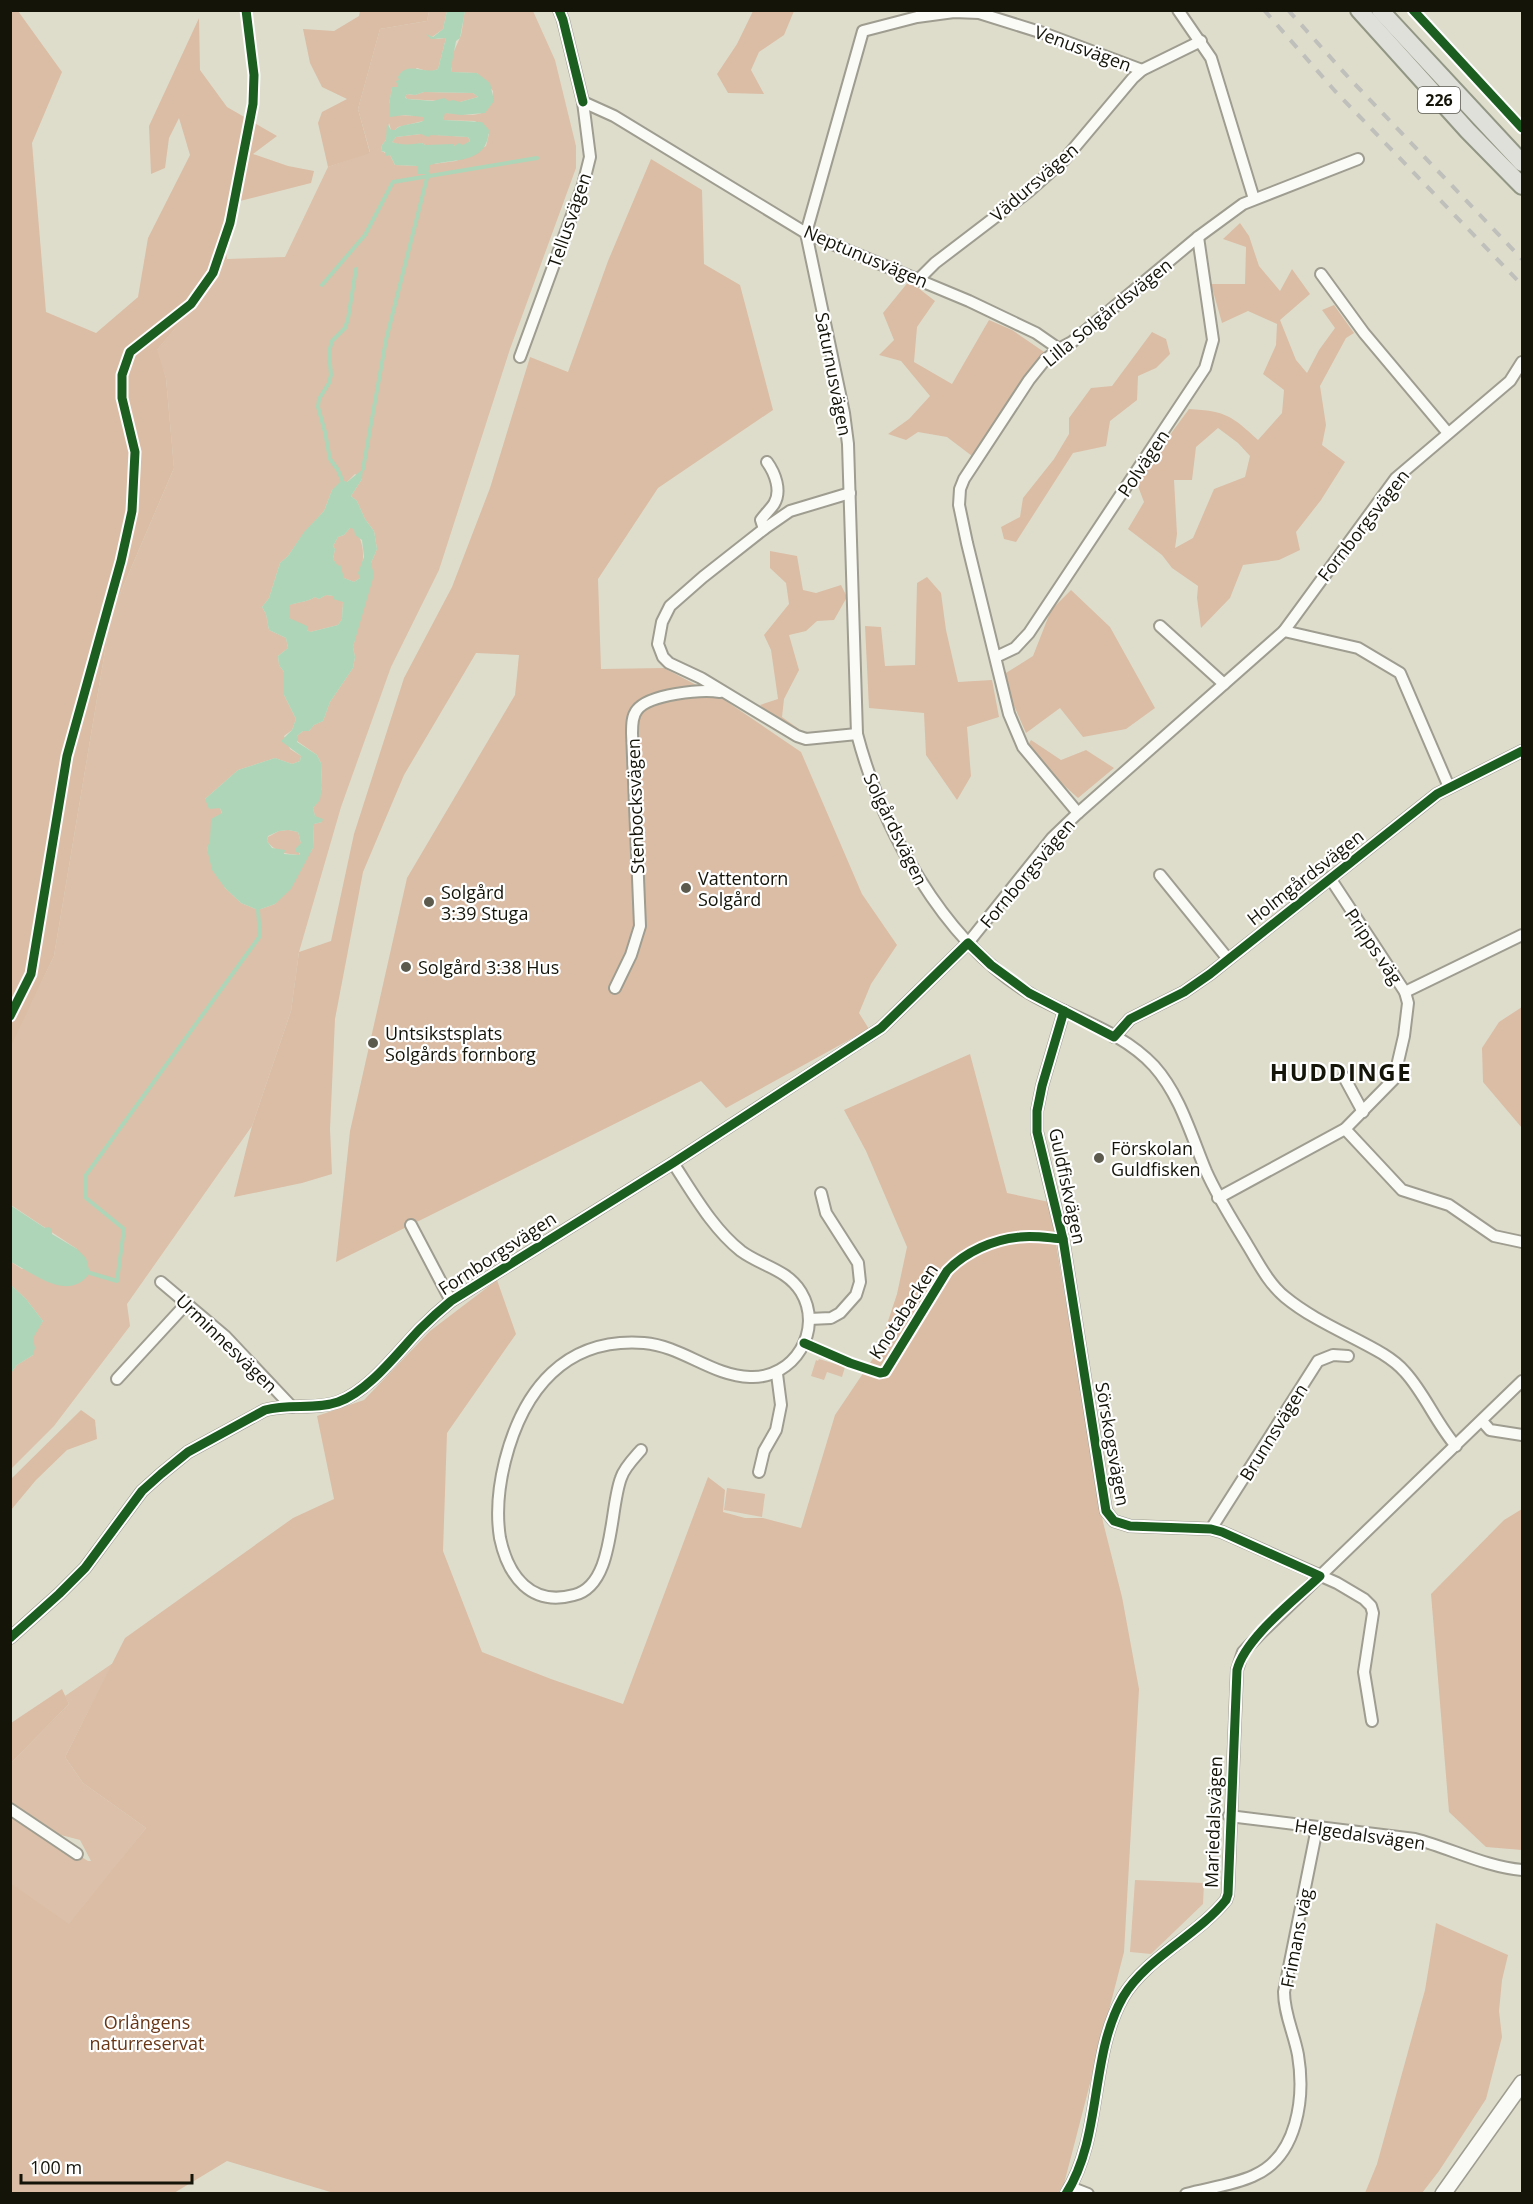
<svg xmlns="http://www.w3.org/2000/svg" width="1533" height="2204" font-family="'Open Sans',sans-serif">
<rect width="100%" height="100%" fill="#deddcc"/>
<g fill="#dcc0a9" fill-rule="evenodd">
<path d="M 429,11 L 447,11 L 443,29 L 432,37 L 426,34 L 437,39 L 446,38 L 438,69 L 430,72 L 417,68 L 399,79 L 398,88 L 392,88 L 389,104 L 395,115 L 420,116 L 423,117 L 423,121 L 398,127 L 395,130 L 391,130 L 389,123 L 386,140 L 382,145 L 381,151 L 390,155 L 395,165 L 418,166 L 456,161 L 486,146 L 489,134 L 475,121 L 443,120 L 444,113 C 467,113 491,124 493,91 L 477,73 L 452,72 C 448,59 457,46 461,35 C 463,27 463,18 465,11 L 533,11 L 555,60 L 576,146 L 576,168 L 510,349 L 439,570 L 391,667 L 341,807 L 299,952 L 291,1011 L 252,1126 L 127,1304 L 130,1326 L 54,1426 L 11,1469 L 11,1373 L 17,1365 L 33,1355 L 32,1338 L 43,1321 L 26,1299 L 11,1285 L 11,1262 L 22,1269 L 77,1249 L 11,1205 L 10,1046 L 54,956 L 111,615 L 174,468 L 166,378 L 156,351 L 196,304 L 227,259 L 285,257 L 328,167 L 370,152 L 358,109 L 380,29 L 427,21 ZM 355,474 L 362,479 L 351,496 L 357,501 L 365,519 L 374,531 L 377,549 L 371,563 L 363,607 L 353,647 L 355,657 L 353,668 L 330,702 L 323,721 L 314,725 L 309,731 L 303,731 L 297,736 L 297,741 L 317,755 L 321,763 L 322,786 L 319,800 L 313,808 L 315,816 L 322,822 L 314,824 L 313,848 L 301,867 L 275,904 L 258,910 L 241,903 L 225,888 L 207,849 L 222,814 L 220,808 L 205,799 L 238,770 L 275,758 L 292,764 L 300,761 L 301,756 L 290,749 L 284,736 L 292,730 L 296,719 L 284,695 L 284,672 L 279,665 L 278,656 L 288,648 L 286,638 L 269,630 L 266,614 L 262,607 L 269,598 L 280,563 L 288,556 L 304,533 L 324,511 L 332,490 L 347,482 Z"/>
<path d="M 424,92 L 473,93 L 478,97 L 460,102 L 407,99 L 405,96 L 407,94 L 415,95 Z"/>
<path d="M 421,134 L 468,137 L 470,141 L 463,146 L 425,145 L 422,143 C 412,146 402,147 392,142 L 396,137 Z"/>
<path d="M 350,528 L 354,528 C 366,545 364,559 360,578 L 354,582 L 344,578 L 333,559 L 335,549 L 333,546 L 338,537 L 344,535 Z"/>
<path d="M 326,595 L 333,596 L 343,602 L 342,619 L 338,625 L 310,632 L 289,618 L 289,605 C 298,602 307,602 315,597 L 319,599 Z"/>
<path d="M 288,830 L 298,832 L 301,843 L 299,855 C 286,854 276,853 267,841 L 268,837 L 279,831 Z"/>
<path d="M 819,1359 L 845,1367 L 842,1377 L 827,1372 L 824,1380 L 811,1376 L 816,1360 L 818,1361 Z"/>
<path d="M 727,1488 L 765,1494 L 762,1517 L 724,1510 Z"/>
<path d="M 113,1663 L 65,1757 L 83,1783 L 146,1828 L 117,1865 L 171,1873 L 11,2194 L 11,1763 L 69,1704 L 65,1696 ZM 34,1828 L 80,1840 L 91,1861 L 88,1861 Z"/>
<path d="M 1135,1880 L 1204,1883 L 1203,1904 L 1151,1954 L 1130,1952 Z"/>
</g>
<g fill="#dbbda5" fill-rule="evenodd">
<path d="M 11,10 L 18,11 L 62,72 L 32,143 L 46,312 L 96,333 L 138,297 L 148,238 L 190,155 L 179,118 L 169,138 L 165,168 L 151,174 L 149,126 L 199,18 L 200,70 L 227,107 L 277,136 L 253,154 L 288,166 L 314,171 L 311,183 L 228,204 L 222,227 L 227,259 L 196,304 L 157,350 L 166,378 L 174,468 L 111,615 L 54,956 L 11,1046 Z"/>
<path d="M 360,11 L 429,11 L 427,21 L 380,29 L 358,109 L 370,153 L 328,167 L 318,123 L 322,112 L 347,99 L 322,87 L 310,63 L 303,29 L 334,31 L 359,16 Z"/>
<path d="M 753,11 L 794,11 L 784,35 L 759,52 L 751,70 L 764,94 L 728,93 L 717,74 L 737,44 Z"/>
<path d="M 651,159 L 702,190 L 704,264 L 740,285 L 773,410 L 658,488 L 598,579 L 601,669 L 664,668 L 723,699 L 801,752 L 862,894 L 897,945 L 871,984 L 859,1013 L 869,1029 L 726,1108 L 701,1081 L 336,1262 L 350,1131 L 407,878 L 515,695 L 519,655 L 476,653 L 404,775 L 363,872 L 335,1019 L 330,1129 L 332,1174 L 302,1183 L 234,1197 L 252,1126 L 291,1011 L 299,952 L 331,941 L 354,834 L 404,678 L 452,587 L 490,488 L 530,357 L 568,372 L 608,261 Z"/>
<path d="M 1240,223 L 1249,236 L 1259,266 L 1280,291 L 1292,269 L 1310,294 L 1280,320 L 1296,360 L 1307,373 L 1319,350 L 1335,328 L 1322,310 L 1334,305 L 1354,333 L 1346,338 L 1320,386 L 1326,425 L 1322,445 L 1345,462 L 1321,500 L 1296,532 L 1300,550 L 1279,560 L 1243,565 L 1230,598 L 1201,628 L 1197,598 L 1198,586 L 1172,568 L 1162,555 L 1128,529 L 1144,502 L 1136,481 L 1189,409 C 1226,411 1232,416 1258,440 L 1282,413 L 1284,390 L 1263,374 L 1276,345 L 1277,324 L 1248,311 L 1222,323 L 1211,284 L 1245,284 L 1246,247 L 1223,239 ZM 1218,428 L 1238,443 L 1250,456 L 1245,477 L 1214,489 L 1193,538 L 1175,548 L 1177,534 L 1174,480 L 1192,480 L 1196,447 Z"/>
<path d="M 909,281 L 935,301 L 917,327 L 914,362 L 952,384 L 989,320 L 1012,330 L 1047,354 L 1022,380 L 972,456 L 947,437 L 918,432 L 906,440 L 888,434 L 909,419 L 930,396 L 901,361 L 879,355 L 894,340 L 883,313 Z"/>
<path d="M 1152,332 L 1166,339 L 1170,354 L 1156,368 L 1138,376 L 1137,400 L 1110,421 L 1106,446 L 1073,453 L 1016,542 L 1004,539 L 1001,527 L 1020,517 L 1023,498 L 1054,459 L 1069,434 L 1069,418 L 1091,388 L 1112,386 Z"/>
<path d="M 770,551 L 797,556 L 803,590 L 816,593 L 841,585 L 847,597 L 834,620 L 817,621 L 806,631 L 789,635 L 799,670 L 784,699 L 782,717 L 799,729 L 797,730 L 773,718 L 760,705 L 778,699 L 771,650 L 764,635 L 789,604 L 786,583 L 770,568 Z"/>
<path d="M 927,577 L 941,593 L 946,630 L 958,682 L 992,680 L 999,717 L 967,727 L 971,776 L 957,800 L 926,755 L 924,713 L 869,708 L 865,626 L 881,627 L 885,666 L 915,665 L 917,583 Z"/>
<path d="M 1071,590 L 1110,627 L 1155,708 L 1126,729 L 1083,737 L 1060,708 L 1026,733 L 1001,676 L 1033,656 L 1051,610 Z"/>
<path d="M 1031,740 L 1061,760 L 1086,750 L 1114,768 L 1078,798 L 1025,750 Z"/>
<path d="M 1522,1007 L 1522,1128 L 1483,1082 L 1482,1048 L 1499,1022 Z"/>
<path d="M 970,1054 L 1007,1193 L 1049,1202 L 1103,1522 L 1122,1597 L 1139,1689 L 1124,1952 L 1064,2184 L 1058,2193 L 337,2194 L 227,2161 L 174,2193 L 11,2194 L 11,1886 L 13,1885 L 69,1924 L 146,1828 L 83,1783 L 65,1757 L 125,1638 L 293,1518 L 334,1499 L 317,1416 L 364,1400 L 430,1331 L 497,1280 L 516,1334 L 447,1433 L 443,1551 L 482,1652 L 551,1679 L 623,1704 L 708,1477 L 725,1490 L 723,1512 L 745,1518 L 763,1518 L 801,1528 L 835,1415 L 878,1351 L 897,1294 L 907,1247 L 866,1151 L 844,1110 Z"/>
<path d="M 81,1410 L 95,1420 L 97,1439 L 67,1450 L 36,1480 L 11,1510 L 11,1479 Z"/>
<path d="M 1522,1509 L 1522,1850 L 1486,1847 L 1449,1812 L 1431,1594 L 1504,1520 Z"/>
<path d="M 62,1689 L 69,1704 L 11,1763 L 11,1723 Z"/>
<path d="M 1436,1923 L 1508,1955 L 1502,1980 L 1499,2011 L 1502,2037 L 1486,2099 L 1439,2171 L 1422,2193 L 1365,2193 L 1377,2164 L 1425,1990 Z"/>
</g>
<g fill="#aed5b7" fill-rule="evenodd">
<path d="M 447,11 L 465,11 L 460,38 L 456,41 L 451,68 L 452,72 L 477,73 L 490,83 L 494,101 L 485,113 L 461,115 L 445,113 L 443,120 L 482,122 L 489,130 C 487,165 455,158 430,165 L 428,174 L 417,174 L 418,166 L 395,165 L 390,155 L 386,156 L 385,152 L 381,151 L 382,145 L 386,140 L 387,123 L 391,130 L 395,130 C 401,123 414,125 423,121 L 423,117 L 404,115 L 390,117 L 389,104 L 392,87 L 398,87 L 396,81 L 399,80 L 398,77 C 407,60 424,75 438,69 L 446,38 L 431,39 L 426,34 L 433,37 L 443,29 ZM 424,92 L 473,93 L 478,97 L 460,102 L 453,100 L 449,101 L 444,98 L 433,101 L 407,99 L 405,97 L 407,94 L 415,95 ZM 421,134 L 428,137 L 431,135 L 468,137 L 470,141 L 463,145 L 459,143 L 454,146 L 453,144 L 425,145 L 422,143 C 411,144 404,146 392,142 L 396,137 Z"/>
<path d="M 363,469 L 362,479 L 351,496 L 357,501 L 365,519 L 374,531 L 377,549 L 371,563 L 374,575 L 353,647 L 355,657 L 353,668 L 330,702 L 323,721 L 314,725 L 309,731 L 303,731 L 297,736 L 297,742 L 317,755 L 321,763 L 322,786 L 320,800 L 313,808 L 315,816 L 323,819 L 322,822 L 314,824 L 313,848 L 291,889 L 275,904 L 258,910 L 241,903 L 225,888 L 212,870 L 207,849 L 210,840 L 211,819 L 222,813 L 220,808 L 209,809 L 205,799 L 238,770 L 275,758 L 292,764 L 300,761 L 301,756 L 281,741 L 292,730 L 296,719 L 284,695 L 284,672 L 279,665 L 278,656 L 288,648 L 286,638 L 269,630 L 266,614 L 262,607 L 269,598 L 280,563 L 288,556 L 304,532 L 324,511 L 332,490 L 342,480 L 347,482 ZM 350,528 L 354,529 L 355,535 L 362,540 L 364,557 L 358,573 L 360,578 L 354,582 L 344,578 L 340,564 L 338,566 L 333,559 L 335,549 L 333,546 L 338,537 L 344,535 ZM 326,595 L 333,596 L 333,599 L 343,602 L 342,619 L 338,625 L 310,632 L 307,630 L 307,626 L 289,618 L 290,605 C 298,602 307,602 315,597 L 319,599 ZM 288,830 L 298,832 L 301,843 L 296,848 L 296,852 L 300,853 L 299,855 L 284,854 L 285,850 L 272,848 L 267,841 L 268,836 L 279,831 Z"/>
<path d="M 10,1205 L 45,1228 L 48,1227 L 52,1229 L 52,1234 L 77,1249 L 86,1258 L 90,1273 C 68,1303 35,1274 11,1262 Z"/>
<path d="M 11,1285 L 26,1299 L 43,1321 L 33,1338 L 35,1348 L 33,1355 L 17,1365 L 11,1373 Z"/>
</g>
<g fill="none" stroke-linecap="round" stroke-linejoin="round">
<g stroke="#aed5b7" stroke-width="4">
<path d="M 322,285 L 365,235 L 393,182 L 537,158"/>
<path d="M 363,469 L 386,340 L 428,174"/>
<path d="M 342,480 L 338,470 L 330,459 L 325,432 L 318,407 L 319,399 L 329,383 L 331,375 L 329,352 L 332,341 L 345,328 L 348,319 L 356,269"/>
<path d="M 90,1273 L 117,1281 L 124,1229 L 86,1198 L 86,1175 L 260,936 L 258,910"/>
</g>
<defs>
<g id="street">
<path d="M 1178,10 L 1211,58 L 1254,199"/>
<path d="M 1142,70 L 1043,33 L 979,13 L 954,12 L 917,17 L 863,31 L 806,233 L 844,413 L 848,444 L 857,734 C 882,829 943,941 1029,993 C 1069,1017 1121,1030 1154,1066 C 1180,1095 1191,1135 1206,1171 C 1218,1198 1233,1221 1248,1246 C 1259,1264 1269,1284 1285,1297 C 1314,1321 1351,1335 1383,1354 C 1391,1359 1399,1365 1405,1372 C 1425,1394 1436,1423 1456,1446"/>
<path d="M 583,102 L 614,116 L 806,233 L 969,301 L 1036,333 L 1059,349"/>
<path d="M 1321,274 L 1364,333 L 1448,433"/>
<path d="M 919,279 L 935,263 L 1028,192 L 1064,160 L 1133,78 L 1142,70 L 1201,41"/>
<path d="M 520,357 L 583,185 L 590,157 L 583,102 L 563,20 L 559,10"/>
<path d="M 767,462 C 775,473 782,491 774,504 C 770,510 765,514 761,520 L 764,529 L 790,511 L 850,493"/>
<path d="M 764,529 L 703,577 L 670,606 L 662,622 L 658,644 L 663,657 L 669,663 L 701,678 L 797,736 L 806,739 L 857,734"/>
<path d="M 1160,626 L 1224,684"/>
<path d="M 1284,631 L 1358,648 L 1400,673 L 1449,787"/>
<path d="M 996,657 L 1015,648 L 1029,633 L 1205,368 L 1213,340 L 1198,237"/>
<path d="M 1078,813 L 1023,747 L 1009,714 L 967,543 L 959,505 L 960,489 L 964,479 L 1029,380 L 1045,360 L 1059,349 L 1072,342 L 1198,237 L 1243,204 L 1358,159"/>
<path d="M 1160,875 L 1228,959"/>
<path d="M 615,988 L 631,955 L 640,926 L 632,733 C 632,725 632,716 637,710 C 649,694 702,689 720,692"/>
<path d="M 1405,992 L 1522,935"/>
<path d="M 1064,1011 L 1042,1086 L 1037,1111 L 1037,1132 L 1063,1239 L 1106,1511 L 1114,1521 L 1130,1526 L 1211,1529 L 1222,1532 L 1337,1583 L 1364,1599 L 1371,1606 L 1373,1613 L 1364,1672 L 1372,1721"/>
<path d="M 1114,1037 L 1130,1019 L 1184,992 L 1210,974 L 1437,794 L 1522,751"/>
<path d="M 1344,1077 L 1363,1112"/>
<path d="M 1345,1129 L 1402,1190 L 1449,1205 L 1494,1236 L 1522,1242"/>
<path d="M 1218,1198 L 1345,1129 L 1394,1079 L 1404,1036 L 1408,1003 L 1405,992 L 1330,878"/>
<path d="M 411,1225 L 451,1301"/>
<path d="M 161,1282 L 225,1336 L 292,1407"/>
<path d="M 809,1319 L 831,1318 L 840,1313 L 856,1295 L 860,1282 L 858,1263 L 826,1213 L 821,1193"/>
<path d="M 117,1379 L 187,1303"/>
<path d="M 1482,1421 L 1490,1430 L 1522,1435"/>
<path d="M 641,1450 C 634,1458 624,1468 621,1478 C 609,1509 615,1585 574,1595 C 531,1607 508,1576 500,1538 C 496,1513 499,1485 505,1461 C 523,1390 565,1337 644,1343 C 682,1346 712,1376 750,1377 C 794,1379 824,1330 801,1292 C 787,1269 761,1266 741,1251 C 712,1228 693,1193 673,1163"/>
<path d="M 759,1472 L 764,1451 L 776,1430 L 781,1405 L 777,1374"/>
<path d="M 1211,1529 L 1318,1361 L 1333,1355 L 1348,1356"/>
<path d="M 10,1638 L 59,1594 L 85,1568 L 142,1491 L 161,1474 L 188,1452 L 265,1410 C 289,1403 315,1410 338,1402 C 369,1391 397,1353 420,1329 C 430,1319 440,1310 451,1301 L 673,1163 L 881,1028 L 968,943 L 1052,838 L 1078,813 L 1284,631 L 1396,478 L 1510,381 L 1522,362"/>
<path d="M 10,1809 L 77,1854"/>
<path d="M 1229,1816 L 1415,1839 C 1450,1848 1486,1867 1522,1870"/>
<path d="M 1070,2187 L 1088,2194"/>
<path d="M 1066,2194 C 1103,2135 1089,2057 1123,1997 C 1145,1959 1198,1935 1226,1900 L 1228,1894 L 1237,1670 L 1243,1652 L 1261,1633 L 1522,1381"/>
<path d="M 1186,2194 C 1208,2188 1233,2185 1253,2176 C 1298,2157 1305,2097 1298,2055 C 1294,2033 1284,2014 1284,1992 L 1317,1828"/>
</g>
<path id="secondary" d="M 1443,2194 L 1522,2083"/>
<g id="primary">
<path d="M 1359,10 L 1468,131 L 1522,186"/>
<path d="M 1380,10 L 1522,163"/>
</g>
</defs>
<use href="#street" stroke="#9e9d90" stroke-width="14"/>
<use href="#secondary" stroke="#9e9d90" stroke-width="18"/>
<use href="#primary" stroke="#929684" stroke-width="20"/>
<use href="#street" stroke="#fafaf7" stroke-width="10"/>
<use href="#secondary" stroke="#fafaf7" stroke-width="15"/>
<use href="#primary" stroke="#dfe0da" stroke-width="16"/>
<g stroke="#bfbfbb" stroke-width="4" stroke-dasharray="10 10" stroke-linecap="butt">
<path d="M 1264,10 L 1335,91 L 1522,285"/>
<path d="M 1288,10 L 1349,78 L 1522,259"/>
</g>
<defs>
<g id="cycleway">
<path d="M 559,10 L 563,20 L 583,102"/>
<path d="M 1413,10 L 1522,128"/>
<path d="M 1064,1011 L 1042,1086 L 1037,1111 L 1037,1132 L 1063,1239 L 1106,1511 L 1114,1521 L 1130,1526 L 1211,1529 L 1222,1532 L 1320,1576 C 1295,1600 1245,1638 1237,1670 L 1228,1894 L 1226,1900 C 1198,1935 1145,1959 1123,1997 C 1089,2057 1103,2135 1066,2194"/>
<path d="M 10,1016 L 31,974 L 67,756 L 121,561 L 132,511 L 135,452 L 122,398 L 122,375 L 130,352 L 191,304 L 213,273 L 230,223 L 253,104 L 254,75 L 246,10"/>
<path d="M 804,1343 L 850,1363 L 880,1373 L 885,1372 L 947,1271 C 965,1252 994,1239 1020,1237 C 1034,1235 1049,1238 1063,1239"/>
<path d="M 10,1638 L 59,1594 L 85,1568 L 142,1491 L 161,1474 L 188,1452 L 265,1410 C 289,1403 315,1410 338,1402 C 369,1391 397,1353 420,1329 C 430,1319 440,1310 451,1301 L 673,1163 L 881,1028 L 968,943 L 991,965 L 1029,993 L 1114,1037 L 1130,1019 L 1184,992 L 1210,974 L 1437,794 L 1522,751"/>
</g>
</defs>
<use href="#cycleway" stroke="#fff" stroke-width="13"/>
<use href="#cycleway" stroke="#1b5e20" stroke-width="9"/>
</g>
<g fill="#5b5a4d" stroke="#fff" stroke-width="2">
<circle cx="686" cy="888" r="6"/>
<circle cx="429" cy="902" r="6"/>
<circle cx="406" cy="967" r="6"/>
<circle cx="373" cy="1043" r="6"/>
<circle cx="1099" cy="1158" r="6"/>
</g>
<g text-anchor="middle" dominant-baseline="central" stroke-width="4.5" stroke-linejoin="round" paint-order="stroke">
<rect fill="#fff" stroke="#5b5a53" stroke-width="1.5" x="1418" y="87" width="42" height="26" rx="4.5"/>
<g font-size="16" font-weight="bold" fill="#151409">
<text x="1439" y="100">226</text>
</g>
<g font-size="18" fill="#151409" stroke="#fff">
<text transform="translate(1083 48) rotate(20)">Venusvägen</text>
<text transform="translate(1034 182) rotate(-41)">Vädursvägen</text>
<text transform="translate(569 220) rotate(-71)">Tellusvägen</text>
<text transform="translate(866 256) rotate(23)">Neptunusvägen</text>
<text transform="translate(1107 312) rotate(-39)">Lilla Solgårdsvägen</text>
<text transform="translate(834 374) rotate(79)">Saturnusvägen</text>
<text transform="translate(1143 463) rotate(-56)">Polvägen</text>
<text transform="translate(1363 525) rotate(-52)">Fornborgsvägen</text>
<text transform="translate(635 806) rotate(-92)">Stenbocksvägen</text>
<text transform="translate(896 829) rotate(64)">Solgårdsvägen</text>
<text transform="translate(1027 873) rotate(-50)">Fornborgsvägen</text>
<text transform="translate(1305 877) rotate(-38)">Holmgårdsvägen</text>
<text transform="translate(1374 946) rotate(56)">Pripps väg</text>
<text transform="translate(1068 1186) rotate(78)">Guldfiskvägen</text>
<text transform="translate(497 1253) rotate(-33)">Fornborgsvägen</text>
<text transform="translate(903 1311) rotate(-57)">Knotabacken</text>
<text transform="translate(227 1343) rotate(44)">Urminnesvägen</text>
<text transform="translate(1273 1432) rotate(-58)">Brunnsvägen</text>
<text transform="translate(1113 1444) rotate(80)">Sörskogsvägen</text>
<text transform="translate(1213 1822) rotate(-88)">Mariedalsvägen</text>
<text transform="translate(1360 1834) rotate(8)">Helgedalsvägen</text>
<text transform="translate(1296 1938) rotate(-79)">Frimans väg</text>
</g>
<g font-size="18" fill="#151409" stroke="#fff" text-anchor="start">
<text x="698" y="878">Vattentorn<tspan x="698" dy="21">Solgård</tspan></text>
<text x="441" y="892">Solgård<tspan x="441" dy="21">3:39 Stuga</tspan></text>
<text x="418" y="967">Solgård 3:38 Hus</text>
<text x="385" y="1033">Untsikstsplats<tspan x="385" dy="21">Solgårds fornborg</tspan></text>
<text x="1111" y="1148">Förskolan<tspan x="1111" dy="21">Guldfisken</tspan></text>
</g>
<g font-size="18" fill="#693616" stroke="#fff">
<text x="147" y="2022">Orlångens<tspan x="147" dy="21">naturreservat</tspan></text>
</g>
<g font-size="24" font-weight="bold" letter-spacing="1.5" fill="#151409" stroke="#fff">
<text x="1341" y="1071">HUDDINGE</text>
</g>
</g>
<rect width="1533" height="2204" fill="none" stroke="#151409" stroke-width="24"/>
<path d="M21 2174v9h171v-9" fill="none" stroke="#151409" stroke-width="3"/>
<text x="30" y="2174" font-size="18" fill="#151409" stroke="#ffffff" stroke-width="4.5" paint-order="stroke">100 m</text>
</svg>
